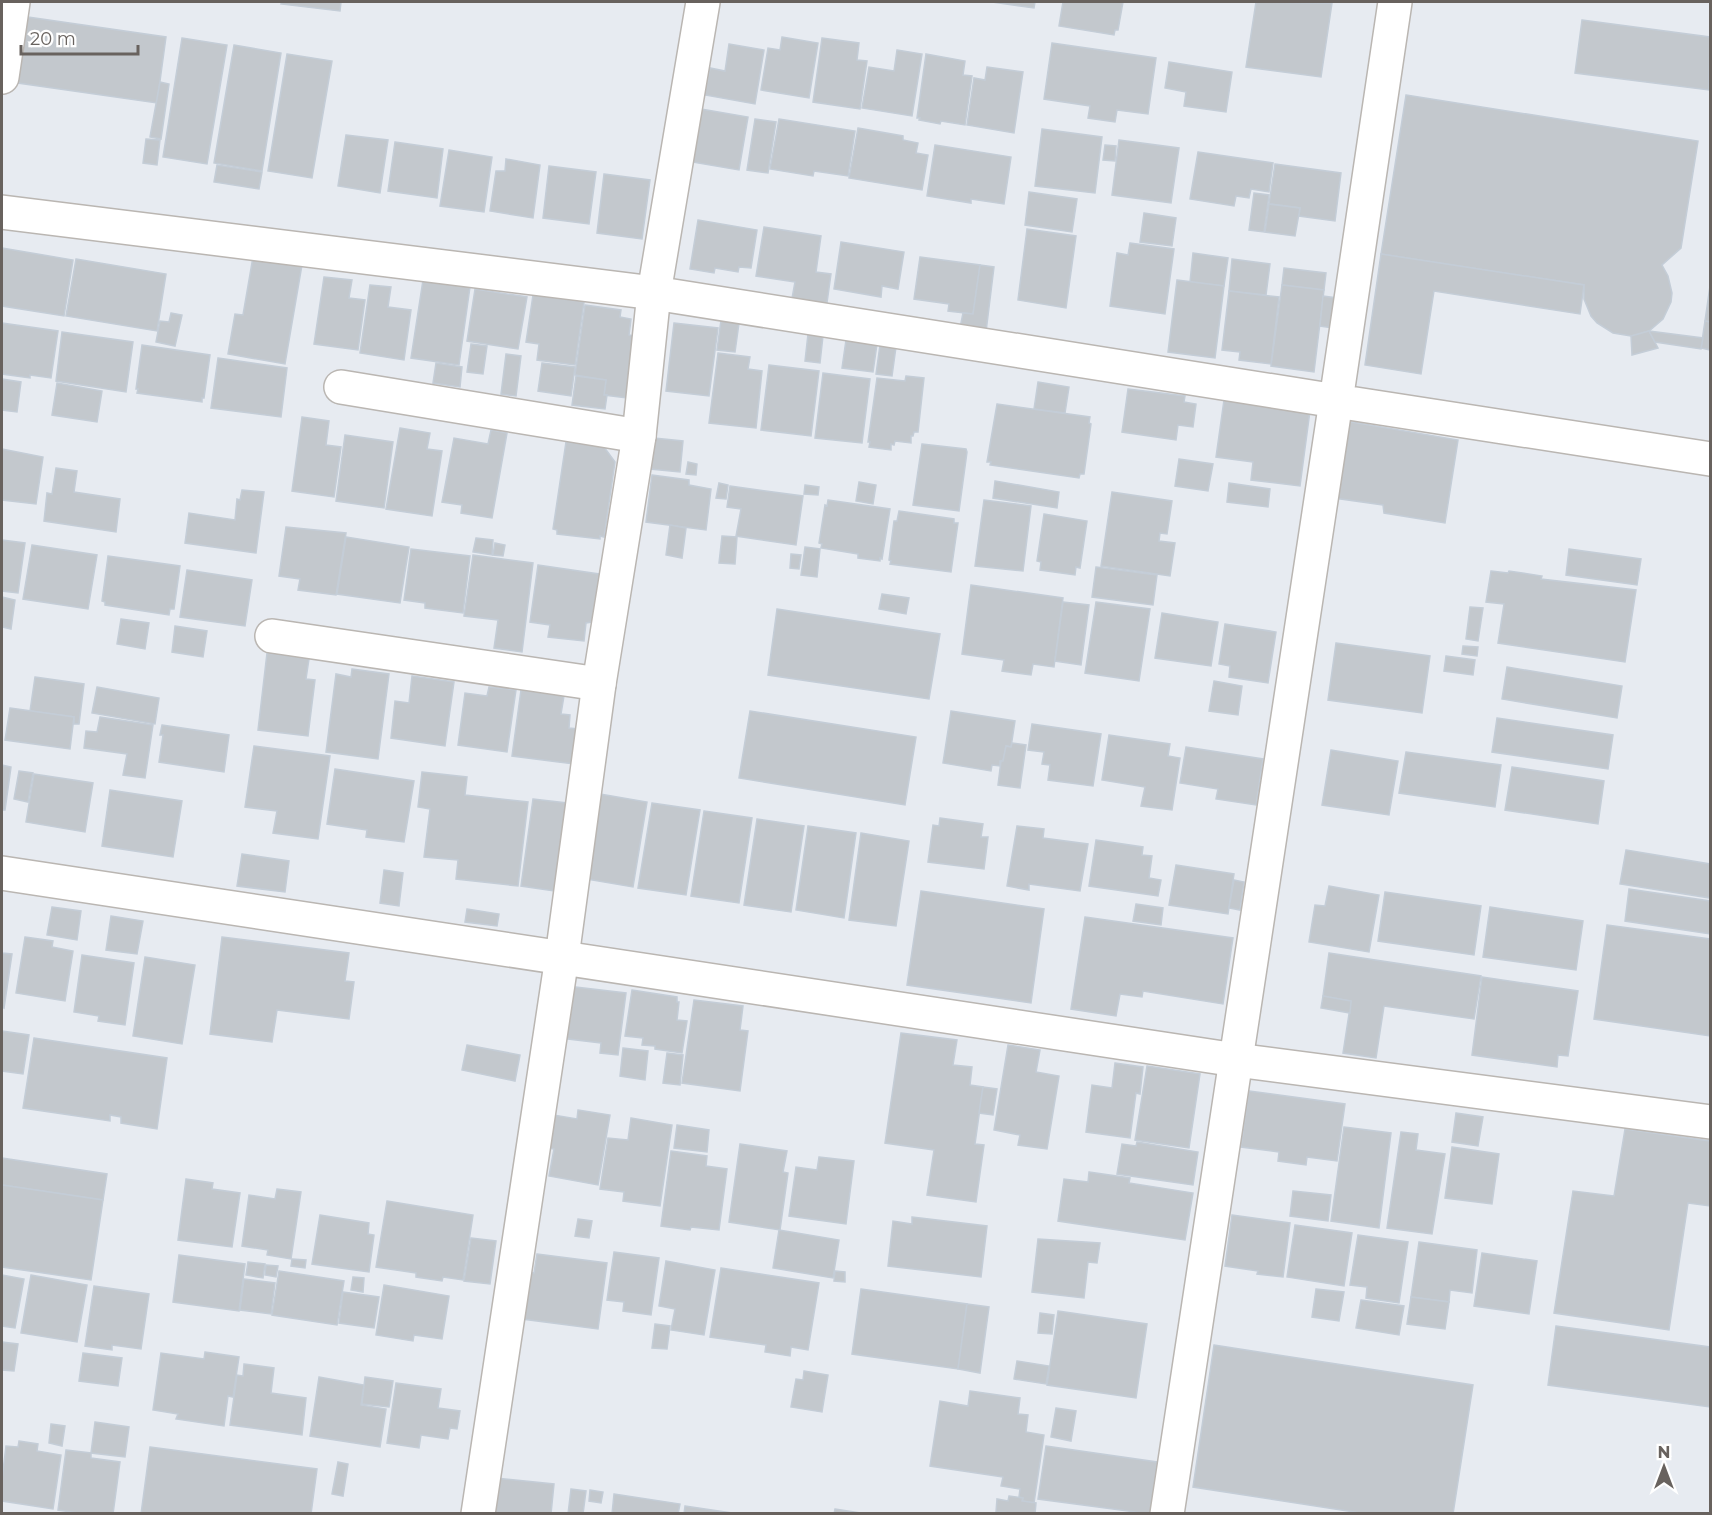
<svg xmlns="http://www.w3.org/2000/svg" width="1712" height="1515" font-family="Montserrat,sans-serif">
<rect width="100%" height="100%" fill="#e7ebf1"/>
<g fill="#c3c8cd" stroke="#c4cdd7" stroke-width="1.5">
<path d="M 282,2 L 341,2 L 340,11 L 281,4 Z"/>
<path d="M 992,2 L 1035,2 L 1034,8 Z"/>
<path d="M 1063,2 L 1123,2 L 1118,30 L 1115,30 L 1114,35 L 1059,26 Z"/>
<path d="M 1256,2 L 1332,3 L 1321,77 L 1246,67 Z"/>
<path d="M 21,16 L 166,37 L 157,103 L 11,82 Z"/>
<path d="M 1582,20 L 1710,37 L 1709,90 L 1575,73 Z"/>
<path d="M 782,37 L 818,43 L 809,98 L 761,90 L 768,48 L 780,50 Z"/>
<path d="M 182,38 L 227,45 L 207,164 L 163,157 Z"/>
<path d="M 822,38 L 859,43 L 857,60 L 867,61 L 860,109 L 813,102 Z"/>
<path d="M 1052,43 L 1156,58 L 1148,114 L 1117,110 L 1115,122 L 1088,118 L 1090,106 L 1044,99 Z"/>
<path d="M 729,44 L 764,50 L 755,104 L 705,95 L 710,68 L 725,71 Z"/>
<path d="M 234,45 L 281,53 L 262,171 L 214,163 Z"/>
<path d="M 897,50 L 922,54 L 912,116 L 862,108 L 869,67 L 894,71 Z"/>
<path d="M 287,54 L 332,61 L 312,178 L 268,171 Z"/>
<path d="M 926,54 L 965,61 L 963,75 L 972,76 L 965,125 L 941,121 L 940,124 L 919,120 L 920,118 L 917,118 Z"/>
<path d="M 1169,62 L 1232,72 L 1226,112 L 1184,106 L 1186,92 L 1165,88 Z"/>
<path d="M 987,67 L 1023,72 L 1014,133 L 967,125 L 974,78 L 985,80 Z"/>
<path d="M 160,82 L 169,84 L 161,139 L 150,137 Z"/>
<path d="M 1406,95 L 1698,141 L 1681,248 L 1662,265 L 1668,276 L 1672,293 L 1671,302 L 1663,319 L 1649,331 L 1639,334 L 1631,336 L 1613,333 L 1597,323 L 1591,316 L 1584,299 L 1584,285 L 1381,254 Z"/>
<path d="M 701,109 L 748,117 L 739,170 L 692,162 Z"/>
<path d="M 755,119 L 776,122 L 768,173 L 747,170 Z"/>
<path d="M 779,119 L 855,131 L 848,176 L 814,171 L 813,176 L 770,169 Z"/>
<path d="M 858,128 L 903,136 L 903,140 L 918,143 L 916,153 L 928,155 L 922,190 L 849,178 Z"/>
<path d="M 1042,129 L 1102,137 L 1095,193 L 1035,186 Z"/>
<path d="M 346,135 L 388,140 L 380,193 L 338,186 Z"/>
<path d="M 146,139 L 160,140 L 157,165 L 143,163 Z"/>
<path d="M 1119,140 L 1179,148 L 1171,203 L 1112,195 Z"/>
<path d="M 395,142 L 443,149 L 437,198 L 388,191 Z"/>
<path d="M 935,145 L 1011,157 L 1004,204 L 971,199 L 971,203 L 927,196 Z"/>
<path d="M 1105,145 L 1116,146 L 1115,161 L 1103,160 Z"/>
<path d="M 449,150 L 492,157 L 484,212 L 440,206 Z"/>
<path d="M 1198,152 L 1273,163 L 1269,192 L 1251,189 L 1249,198 L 1236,196 L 1234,206 L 1190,199 Z"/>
<path d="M 506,159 L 540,165 L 533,218 L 490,211 L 496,171 L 505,171 Z"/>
<path d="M 1275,164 L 1341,173 L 1335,221 L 1299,216 L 1300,208 L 1269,204 Z"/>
<path d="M 217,165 L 262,172 L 259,189 L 214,182 Z"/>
<path d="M 549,166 L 596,172 L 589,224 L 543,218 Z"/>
<path d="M 604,174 L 650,180 L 642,239 L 597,233 Z"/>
<path d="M 1029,192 L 1077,199 L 1072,232 L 1025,225 Z"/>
<path d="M 1254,193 L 1269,195 L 1264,232 L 1249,230 Z"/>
<path d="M 1269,204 L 1300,208 L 1295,236 L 1265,232 Z"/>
<path d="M 1144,213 L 1176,218 L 1172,246 L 1140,242 Z"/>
<path d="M 698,220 L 757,230 L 751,268 L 739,267 L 738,272 L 715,268 L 714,273 L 690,269 Z"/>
<path d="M 764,227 L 821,236 L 816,272 L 831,274 L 826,310 L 791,304 L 795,282 L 756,276 Z"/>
<path d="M 1027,229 L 1076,236 L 1066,308 L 1018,300 Z"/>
<path d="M 841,242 L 904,252 L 898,289 L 882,286 L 881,297 L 834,289 Z"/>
<path d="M 1130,243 L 1174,249 L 1165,314 L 1110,306 L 1117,253 L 1128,255 Z"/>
<path d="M 2,248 L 73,260 L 64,316 L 2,306 Z"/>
<path d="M 254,251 L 303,259 L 285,364 L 228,354 L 235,314 L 243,315 Z"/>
<path d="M 1193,253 L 1228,258 L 1224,286 L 1190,282 Z"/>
<path d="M 1381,254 L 1584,285 L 1580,314 L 1434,291 L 1421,374 L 1365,365 Z"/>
<path d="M 920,257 L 980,265 L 973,314 L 948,311 L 949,304 L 914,299 Z"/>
<path d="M 76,259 L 166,274 L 157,331 L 66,316 Z"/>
<path d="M 1232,259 L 1270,264 L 1266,295 L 1229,291 Z"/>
<path d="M 980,265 L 994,267 L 986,332 L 960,328 L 963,313 L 973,314 Z"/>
<path d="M 1284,268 L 1326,273 L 1324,290 L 1282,285 Z"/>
<path d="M 324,277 L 352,280 L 349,298 L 365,300 L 358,350 L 314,344 Z"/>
<path d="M 423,280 L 470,287 L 459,365 L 411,358 Z"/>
<path d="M 1177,280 L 1224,286 L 1215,358 L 1168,352 Z"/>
<path d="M 370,285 L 391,287 L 388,307 L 411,310 L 404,360 L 360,353 Z"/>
<path d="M 1282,285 L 1324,290 L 1314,372 L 1271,366 Z"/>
<path d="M 1710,286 L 1710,322 L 1705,321 Z"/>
<path d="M 475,289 L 527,297 L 518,349 L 467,341 Z"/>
<path d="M 1229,291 L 1279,297 L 1271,364 L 1239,360 L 1240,352 L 1222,350 Z"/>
<path d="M 533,295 L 584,302 L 575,365 L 537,360 L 539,344 L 526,342 Z"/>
<path d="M 1323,296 L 1337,298 L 1333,328 L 1320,326 Z"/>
<path d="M 585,305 L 621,310 L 620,317 L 631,319 L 629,335 L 635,336 L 627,398 L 604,395 L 606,380 L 575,375 Z"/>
<path d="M 171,313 L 182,315 L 175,346 L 156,342 L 160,321 L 169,322 Z"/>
<path d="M 721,320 L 739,323 L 735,352 L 717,350 Z"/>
<path d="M 1705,321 L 1710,322 L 1710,350 L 1701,348 Z"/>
<path d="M 2,323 L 58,331 L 51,378 L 30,375 L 30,378 L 2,374 Z"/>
<path d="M 674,323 L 718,328 L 709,396 L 666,391 Z"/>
<path d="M 1649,331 L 1658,348 L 1632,355 L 1631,336 Z"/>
<path d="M 1649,331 L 1703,338 L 1701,349 L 1655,342 Z"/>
<path d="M 62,332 L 133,342 L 126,392 L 56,381 Z"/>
<path d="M 808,334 L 823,336 L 820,363 L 805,361 Z"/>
<path d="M 846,340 L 877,344 L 873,372 L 842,368 Z"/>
<path d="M 471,344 L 487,346 L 483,374 L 467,372 Z"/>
<path d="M 142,345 L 210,355 L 204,398 L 202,398 L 202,402 L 137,393 L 138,389 L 136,389 Z"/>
<path d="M 880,345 L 896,347 L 892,376 L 876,374 Z"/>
<path d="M 718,353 L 750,357 L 748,369 L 762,371 L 756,428 L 709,423 Z"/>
<path d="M 506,354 L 521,356 L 516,396 L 501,394 Z"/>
<path d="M 218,358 L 287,368 L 281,417 L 211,408 Z"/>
<path d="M 436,363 L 462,367 L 460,387 L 433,383 Z"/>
<path d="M 542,363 L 575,367 L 571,396 L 538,391 Z"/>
<path d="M 769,365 L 819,371 L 811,436 L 761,430 Z"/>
<path d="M 823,373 L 870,379 L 862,443 L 815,438 Z"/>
<path d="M 576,376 L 606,380 L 604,395 L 607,395 L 605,409 L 572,405 Z"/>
<path d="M 906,376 L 924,378 L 918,432 L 914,432 L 913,436 L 911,436 L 911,443 L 895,441 L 894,445 L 891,444 L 891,450 L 869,447 L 870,442 L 868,442 L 877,378 L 905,381 Z"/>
<path d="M 2,379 L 21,382 L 17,412 L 2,410 Z"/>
<path d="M 1038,382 L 1069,387 L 1065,413 L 1034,409 Z"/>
<path d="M 57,383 L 102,391 L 97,422 L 52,415 Z"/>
<path d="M 1128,389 L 1185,396 L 1184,402 L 1196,404 L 1193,427 L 1178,425 L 1176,440 L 1122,432 Z"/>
<path d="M 1224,400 L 1310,411 L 1300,486 L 1251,480 L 1253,462 L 1216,457 Z"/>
<path d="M 997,404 L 1090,417 L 1089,423 L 1091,424 L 1084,474 L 1080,474 L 1079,478 L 990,465 L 991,462 L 987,462 Z"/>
<path d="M 302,417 L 329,421 L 326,445 L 341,447 L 334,497 L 292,491 Z"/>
<path d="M 1346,421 L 1458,440 L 1445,523 L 1384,513 L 1383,505 L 1334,498 Z"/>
<path d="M 400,428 L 430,433 L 427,449 L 442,451 L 432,516 L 386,509 Z"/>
<path d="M 491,430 L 507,433 L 492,518 L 461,513 L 462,505 L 442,502 L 454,438 L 488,444 Z"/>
<path d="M 345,435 L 393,442 L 384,508 L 336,501 Z"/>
<path d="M 654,438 L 683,441 L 680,472 L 650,469 Z"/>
<path d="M 566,442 L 604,447 L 615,462 L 604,537 L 600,536 L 600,539 L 557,534 L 557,530 L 553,529 Z"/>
<path d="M 922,444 L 966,449 L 967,452 L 959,511 L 913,505 Z"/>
<path d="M 2,449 L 43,457 L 36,504 L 2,500 Z"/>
<path d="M 1179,459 L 1213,464 L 1208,491 L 1175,486 Z"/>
<path d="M 688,462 L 697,464 L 696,475 L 686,474 Z"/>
<path d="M 56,468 L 77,471 L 74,492 L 120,499 L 116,532 L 44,521 L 47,493 L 52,494 Z"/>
<path d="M 652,475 L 689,480 L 689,485 L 711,489 L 706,530 L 646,522 Z"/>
<path d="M 995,481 L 1059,492 L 1057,508 L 993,498 Z"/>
<path d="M 859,482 L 876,485 L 873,504 L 856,501 Z"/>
<path d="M 719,483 L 728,485 L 726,499 L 716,498 Z"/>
<path d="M 1229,483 L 1270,489 L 1268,507 L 1227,502 Z"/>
<path d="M 805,485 L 819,487 L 818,495 L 804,494 Z"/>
<path d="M 730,486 L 803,496 L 796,545 L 736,536 L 741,509 L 727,507 Z"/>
<path d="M 242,490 L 264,492 L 256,553 L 185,543 L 189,513 L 235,520 L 237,499 L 240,500 Z"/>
<path d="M 1112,492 L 1172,501 L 1167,534 L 1160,533 L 1159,541 L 1175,543 L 1170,576 L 1101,566 Z"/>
<path d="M 828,500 L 890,509 L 882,559 L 880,558 L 880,561 L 858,558 L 858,554 L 821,548 L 822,544 L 819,543 L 825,505 L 827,506 Z"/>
<path d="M 984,500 L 1031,506 L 1023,571 L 975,566 Z"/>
<path d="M 899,511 L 954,519 L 954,523 L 958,523 L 951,572 L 890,564 L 891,561 L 889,560 L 894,521 L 897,521 Z"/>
<path d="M 1044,514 L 1087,521 L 1080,568 L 1076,567 L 1075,575 L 1040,570 L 1041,562 L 1037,561 Z"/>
<path d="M 670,525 L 686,528 L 682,558 L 666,555 Z"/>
<path d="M 286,527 L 346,533 L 336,595 L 298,590 L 300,579 L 279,576 Z"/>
<path d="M 722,536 L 737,537 L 735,564 L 719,563 Z"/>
<path d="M 346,537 L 409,547 L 400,603 L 337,594 Z"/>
<path d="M 476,538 L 493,540 L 492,555 L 473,552 Z"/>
<path d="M 2,540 L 25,543 L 18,593 L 2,591 Z"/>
<path d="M 495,543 L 505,545 L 503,556 L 493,555 Z"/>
<path d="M 32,545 L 97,555 L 88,609 L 23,599 Z"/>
<path d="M 805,547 L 820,549 L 817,577 L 801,575 Z"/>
<path d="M 411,549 L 470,556 L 463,613 L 425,608 L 425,603 L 404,600 Z"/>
<path d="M 1569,549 L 1641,559 L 1637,585 L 1566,575 Z"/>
<path d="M 791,554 L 801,555 L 799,569 L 790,568 Z"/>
<path d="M 473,555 L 533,563 L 522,652 L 494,648 L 498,620 L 464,616 Z"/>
<path d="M 108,556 L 180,566 L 174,609 L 170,609 L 169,615 L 105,605 L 105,602 L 102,601 Z"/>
<path d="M 538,565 L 599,574 L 592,622 L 586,623 L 584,641 L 548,637 L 550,625 L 530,622 Z"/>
<path d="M 1096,567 L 1157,575 L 1153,605 L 1092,597 Z"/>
<path d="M 187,570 L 252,580 L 245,626 L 180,617 Z"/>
<path d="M 1491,571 L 1508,573 L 1509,571 L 1542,576 L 1541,579 L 1636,590 L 1625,662 L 1498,643 L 1504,604 L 1486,602 Z"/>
<path d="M 971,585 L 1063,598 L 1054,667 L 1033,664 L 1031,675 L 1002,671 L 1004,660 L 962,654 Z"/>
<path d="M 882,594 L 909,598 L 906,614 L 879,609 Z"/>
<path d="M 2,597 L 15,600 L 11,629 L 2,627 Z"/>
<path d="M 1063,602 L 1089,605 L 1081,665 L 1055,661 Z"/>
<path d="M 1096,602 L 1150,609 L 1139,681 L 1085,673 Z"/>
<path d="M 1470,607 L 1483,608 L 1478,641 L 1466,639 Z"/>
<path d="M 777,609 L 940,634 L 929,699 L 768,675 Z"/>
<path d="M 1162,613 L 1218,622 L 1211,666 L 1155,658 Z"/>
<path d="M 121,619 L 149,623 L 145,649 L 117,644 Z"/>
<path d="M 1225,624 L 1276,632 L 1268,683 L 1229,677 L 1230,666 L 1219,664 Z"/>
<path d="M 175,626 L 207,631 L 203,657 L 172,652 Z"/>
<path d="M 1336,643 L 1430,656 L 1422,713 L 1328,700 Z"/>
<path d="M 1463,646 L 1478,647 L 1477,656 L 1462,654 Z"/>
<path d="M 267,653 L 309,659 L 306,679 L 315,680 L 308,736 L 258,730 Z"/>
<path d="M 1446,656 L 1475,660 L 1473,675 L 1444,671 Z"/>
<path d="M 1507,667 L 1622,686 L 1617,718 L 1502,699 Z"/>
<path d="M 352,669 L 389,674 L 378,759 L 326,752 L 336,674 L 351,677 Z"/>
<path d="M 412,676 L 454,682 L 445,746 L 391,738 L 395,701 L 409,703 Z"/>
<path d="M 35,677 L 84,684 L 79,724 L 74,724 L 74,717 L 30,711 Z"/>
<path d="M 1214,681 L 1242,686 L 1238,715 L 1209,711 Z"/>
<path d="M 97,687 L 159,698 L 155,724 L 92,713 Z"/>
<path d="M 489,687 L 516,690 L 507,752 L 458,745 L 465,693 L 487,696 Z"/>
<path d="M 521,690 L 564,696 L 561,714 L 570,715 L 569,728 L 578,729 L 574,764 L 512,756 Z"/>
<path d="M 10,708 L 74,717 L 70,749 L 5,740 Z"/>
<path d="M 750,711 L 916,737 L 905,805 L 739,778 Z"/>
<path d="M 951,711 L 1015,721 L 1011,747 L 1006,746 L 1003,761 L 1000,761 L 1000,766 L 992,765 L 991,771 L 943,763 Z"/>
<path d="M 100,717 L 153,725 L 145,778 L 123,775 L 127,754 L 84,748 L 86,731 L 97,732 Z"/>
<path d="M 1497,718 L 1613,735 L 1608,769 L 1492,752 Z"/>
<path d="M 1032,724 L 1101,734 L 1093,786 L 1048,780 L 1050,765 L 1042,764 L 1044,752 L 1028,750 Z"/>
<path d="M 162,725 L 229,735 L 224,772 L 159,762 L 163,735 L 160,735 Z"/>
<path d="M 1109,735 L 1170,744 L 1168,756 L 1180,758 L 1172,810 L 1141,806 L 1145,787 L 1102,780 Z"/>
<path d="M 1012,743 L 1026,745 L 1020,788 L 998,785 L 1001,761 L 1003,761 L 1006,746 L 1011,747 Z"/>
<path d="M 254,746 L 330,756 L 318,839 L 273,833 L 277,811 L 245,807 Z"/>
<path d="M 1186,747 L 1263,759 L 1256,805 L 1216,799 L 1218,789 L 1180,783 Z"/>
<path d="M 1331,750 L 1398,761 L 1389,815 L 1322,805 Z"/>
<path d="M 1406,752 L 1501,765 L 1495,807 L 1399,793 Z"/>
<path d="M 2,765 L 11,767 L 5,810 L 2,810 Z"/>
<path d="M 1512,767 L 1604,781 L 1598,824 L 1505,810 Z"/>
<path d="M 335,769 L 414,781 L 404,842 L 366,837 L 367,830 L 327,824 Z"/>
<path d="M 19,771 L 33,773 L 28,802 L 14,799 Z"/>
<path d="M 422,772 L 467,777 L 465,795 L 528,802 L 518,886 L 456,879 L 458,860 L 424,857 L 430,809 L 418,807 Z"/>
<path d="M 34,774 L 93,783 L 85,832 L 26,822 Z"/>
<path d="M 110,790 L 182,801 L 173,857 L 102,846 Z"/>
<path d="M 600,794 L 647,802 L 633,887 L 586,879 Z"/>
<path d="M 533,799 L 567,803 L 554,891 L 521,886 Z"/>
<path d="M 652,803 L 700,810 L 686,895 L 638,888 Z"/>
<path d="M 704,811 L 752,818 L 739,903 L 691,896 Z"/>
<path d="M 940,818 L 983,824 L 981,837 L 988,837 L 984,869 L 928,862 L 933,825 L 939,826 Z"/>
<path d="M 757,819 L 804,826 L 791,912 L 744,905 Z"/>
<path d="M 808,826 L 856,833 L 844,918 L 796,910 Z"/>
<path d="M 1017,826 L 1044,829 L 1043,838 L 1088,844 L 1080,891 L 1029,884 L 1029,890 L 1007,886 Z"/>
<path d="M 861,833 L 909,841 L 896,926 L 849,920 Z"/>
<path d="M 1096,840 L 1143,847 L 1142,855 L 1152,856 L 1149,878 L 1161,880 L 1158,896 L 1089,886 Z"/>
<path d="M 1626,850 L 1710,864 L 1710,898 L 1620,884 Z"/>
<path d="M 242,854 L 289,861 L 285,892 L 237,886 Z"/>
<path d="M 1176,865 L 1234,874 L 1228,914 L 1169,905 Z"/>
<path d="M 384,870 L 403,873 L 399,906 L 380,903 Z"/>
<path d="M 1234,880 L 1244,882 L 1240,910 L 1229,908 Z"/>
<path d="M 1329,886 L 1379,895 L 1369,952 L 1309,942 L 1315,905 L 1325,906 Z"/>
<path d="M 1629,889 L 1710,901 L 1710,934 L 1625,921 Z"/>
<path d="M 921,891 L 1044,909 L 1031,1003 L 907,985 Z"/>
<path d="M 1385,892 L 1481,906 L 1474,955 L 1378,941 Z"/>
<path d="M 1136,904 L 1163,908 L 1161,925 L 1133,921 Z"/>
<path d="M 52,907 L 81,911 L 77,940 L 47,935 Z"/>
<path d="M 1490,907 L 1583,921 L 1576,970 L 1483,957 Z"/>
<path d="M 467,909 L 499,914 L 497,926 L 465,922 Z"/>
<path d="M 111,916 L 143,921 L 137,954 L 106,950 Z"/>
<path d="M 1085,917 L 1233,938 L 1223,1004 L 1143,991 L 1142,997 L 1120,994 L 1116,1016 L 1071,1009 Z"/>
<path d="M 1607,925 L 1710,939 L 1710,1036 L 1594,1019 Z"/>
<path d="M 25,937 L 53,941 L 52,947 L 73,951 L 65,1001 L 16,993 Z"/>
<path d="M 222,937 L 349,953 L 345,981 L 354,982 L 349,1019 L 277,1010 L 272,1042 L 210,1034 Z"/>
<path d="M 2,948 L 2,953 L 12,954 L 4,1008 L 2,1007 Z"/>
<path d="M 1329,953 L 1481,976 L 1474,1019 L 1384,1006 L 1376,1058 L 1343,1053 L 1351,1001 L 1323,996 Z"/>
<path d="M 82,955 L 134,963 L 125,1025 L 98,1021 L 99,1016 L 74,1012 Z"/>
<path d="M 145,957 L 195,965 L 182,1044 L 133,1036 Z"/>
<path d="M 1482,977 L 1578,991 L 1568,1056 L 1558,1055 L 1557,1067 L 1472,1055 Z"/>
<path d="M 567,986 L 626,993 L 618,1055 L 600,1053 L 601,1043 L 560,1038 Z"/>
<path d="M 632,990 L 677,997 L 677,1002 L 679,1002 L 677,1020 L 687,1021 L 682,1053 L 655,1049 L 655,1046 L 642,1045 L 643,1038 L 625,1036 Z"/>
<path d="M 1323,996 L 1351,1001 L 1350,1013 L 1321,1008 Z"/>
<path d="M 694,1000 L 743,1006 L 740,1030 L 748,1031 L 740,1091 L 682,1083 Z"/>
<path d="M 2,1031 L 29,1035 L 23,1074 L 2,1071 Z"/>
<path d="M 901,1033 L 957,1040 L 953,1065 L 972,1067 L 970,1085 L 983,1087 L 975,1144 L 984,1145 L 976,1202 L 927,1195 L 934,1150 L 885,1143 Z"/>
<path d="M 34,1038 L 167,1058 L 157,1129 L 121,1123 L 121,1117 L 110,1115 L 110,1121 L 23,1108 Z"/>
<path d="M 467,1045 L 520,1055 L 515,1081 L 462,1070 Z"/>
<path d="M 1008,1045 L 1040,1050 L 1036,1072 L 1059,1076 L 1047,1149 L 1018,1145 L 1020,1135 L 994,1130 Z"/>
<path d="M 623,1048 L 648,1051 L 645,1080 L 620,1076 Z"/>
<path d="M 667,1053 L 683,1055 L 680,1085 L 663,1083 Z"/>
<path d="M 1115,1063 L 1143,1067 L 1140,1094 L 1136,1093 L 1130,1138 L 1086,1132 L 1092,1085 L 1112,1088 Z"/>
<path d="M 1147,1066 L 1200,1074 L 1189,1148 L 1135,1140 Z"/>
<path d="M 983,1087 L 997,1089 L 993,1115 L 979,1113 Z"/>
<path d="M 1249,1091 L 1345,1104 L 1337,1161 L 1307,1157 L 1306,1165 L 1278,1161 L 1279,1152 L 1241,1147 Z"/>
<path d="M 578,1110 L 610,1115 L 598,1185 L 549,1176 L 554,1149 L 542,1147 L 548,1114 L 577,1119 Z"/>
<path d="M 1456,1113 L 1483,1117 L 1478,1146 L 1452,1142 Z"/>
<path d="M 631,1118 L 672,1125 L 660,1206 L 623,1201 L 624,1192 L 600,1189 L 608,1138 L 628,1140 Z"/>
<path d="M 677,1125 L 709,1130 L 707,1152 L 674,1148 Z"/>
<path d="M 1344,1127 L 1391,1133 L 1379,1228 L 1331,1221 Z"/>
<path d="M 1625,1129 L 1710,1141 L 1710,1206 L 1688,1203 L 1669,1330 L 1554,1313 L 1573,1191 L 1614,1196 Z"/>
<path d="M 1401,1132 L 1418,1134 L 1416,1150 L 1445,1154 L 1432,1234 L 1387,1228 Z"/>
<path d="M 1137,1142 L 1198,1152 L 1193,1185 L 1117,1174 L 1122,1144 L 1136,1146 Z"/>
<path d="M 740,1144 L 787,1151 L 783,1172 L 788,1173 L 780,1230 L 729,1222 Z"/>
<path d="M 1452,1147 L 1499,1154 L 1492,1204 L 1445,1198 Z"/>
<path d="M 671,1151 L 707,1156 L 706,1166 L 727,1169 L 719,1230 L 691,1227 L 690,1230 L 661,1226 Z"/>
<path d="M 819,1157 L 854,1161 L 846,1224 L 789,1216 L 796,1167 L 817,1170 Z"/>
<path d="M 2,1158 L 107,1174 L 103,1200 L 2,1185 Z"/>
<path d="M 1089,1172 L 1130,1178 L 1129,1183 L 1193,1193 L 1185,1240 L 1058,1221 L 1064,1179 L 1088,1182 Z"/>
<path d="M 186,1179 L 213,1183 L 212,1189 L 240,1193 L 232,1247 L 178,1240 Z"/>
<path d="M 2,1185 L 103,1200 L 91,1280 L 2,1267 Z"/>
<path d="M 277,1189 L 301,1192 L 291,1259 L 267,1255 L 268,1250 L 242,1246 L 249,1195 L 275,1199 Z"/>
<path d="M 1293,1191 L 1331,1195 L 1328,1221 L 1290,1216 Z"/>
<path d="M 387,1201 L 473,1215 L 463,1280 L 443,1277 L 442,1281 L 416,1277 L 416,1273 L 376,1267 Z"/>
<path d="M 320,1215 L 369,1223 L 368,1234 L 374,1235 L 369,1272 L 312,1264 Z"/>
<path d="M 1232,1215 L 1290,1223 L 1283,1277 L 1257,1274 L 1258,1271 L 1225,1266 Z"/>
<path d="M 912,1217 L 987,1226 L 981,1277 L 888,1266 L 893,1221 L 912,1224 Z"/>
<path d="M 578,1219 L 592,1221 L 589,1238 L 575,1236 Z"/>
<path d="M 1295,1225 L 1352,1233 L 1344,1286 L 1287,1277 Z"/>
<path d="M 779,1230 L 839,1240 L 833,1278 L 773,1268 Z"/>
<path d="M 1358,1235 L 1408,1242 L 1399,1303 L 1366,1298 L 1367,1287 L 1350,1285 Z"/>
<path d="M 471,1238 L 496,1241 L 490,1284 L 464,1281 Z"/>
<path d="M 1038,1239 L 1100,1243 L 1097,1263 L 1088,1262 L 1084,1298 L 1032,1292 Z"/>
<path d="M 1419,1242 L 1477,1250 L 1472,1293 L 1450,1290 L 1449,1302 L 1411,1297 Z"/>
<path d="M 614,1252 L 659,1258 L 651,1315 L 623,1311 L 624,1302 L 607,1300 Z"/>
<path d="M 1482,1253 L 1537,1261 L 1529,1314 L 1474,1306 Z"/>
<path d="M 537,1254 L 607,1263 L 598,1329 L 522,1319 L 528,1272 L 534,1273 Z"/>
<path d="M 179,1255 L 245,1264 L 239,1311 L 173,1302 Z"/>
<path d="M 292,1259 L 306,1260 L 305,1268 L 291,1266 Z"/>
<path d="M 666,1261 L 715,1270 L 704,1335 L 671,1330 L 675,1309 L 659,1306 Z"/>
<path d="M 248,1262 L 265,1264 L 263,1278 L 246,1275 Z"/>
<path d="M 266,1265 L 278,1266 L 276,1277 L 265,1275 Z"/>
<path d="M 721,1268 L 819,1283 L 808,1350 L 791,1347 L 790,1356 L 765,1352 L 766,1345 L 710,1337 Z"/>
<path d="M 279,1271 L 344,1281 L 337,1325 L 272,1315 Z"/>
<path d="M 835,1271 L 845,1272 L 845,1282 L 834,1281 Z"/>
<path d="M 2,1275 L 24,1279 L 15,1328 L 2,1326 Z"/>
<path d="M 31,1275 L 87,1285 L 77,1342 L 21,1333 Z"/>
<path d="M 353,1277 L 364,1278 L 363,1292 L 351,1290 Z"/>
<path d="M 244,1279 L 275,1283 L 271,1314 L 240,1310 Z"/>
<path d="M 384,1285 L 449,1296 L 442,1339 L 414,1335 L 413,1341 L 376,1335 Z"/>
<path d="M 94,1286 L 149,1294 L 141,1349 L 112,1345 L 112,1350 L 85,1346 Z"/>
<path d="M 861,1289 L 967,1304 L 958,1369 L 852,1354 Z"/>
<path d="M 1316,1289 L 1344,1292 L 1339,1321 L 1312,1317 Z"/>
<path d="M 343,1292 L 379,1297 L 374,1328 L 339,1323 Z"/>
<path d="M 1411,1297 L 1449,1302 L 1445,1329 L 1407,1324 Z"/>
<path d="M 1361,1300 L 1404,1306 L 1399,1335 L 1356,1328 Z"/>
<path d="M 967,1304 L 989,1307 L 980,1373 L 958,1369 Z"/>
<path d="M 1058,1311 L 1147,1324 L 1136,1398 L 1047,1385 Z"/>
<path d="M 1040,1313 L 1054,1315 L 1052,1334 L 1038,1333 Z"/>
<path d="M 655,1324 L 670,1326 L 667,1349 L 652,1348 Z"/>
<path d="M 1556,1326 L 1710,1347 L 1710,1407 L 1548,1385 Z"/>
<path d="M 2,1342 L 18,1344 L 14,1371 L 2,1370 Z"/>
<path d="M 1214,1345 L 1473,1385 L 1453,1514 L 1367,1514 L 1193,1487 Z"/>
<path d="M 205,1352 L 239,1357 L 233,1397 L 228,1396 L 224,1426 L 176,1419 L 178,1414 L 153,1410 L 161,1353 L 204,1359 Z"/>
<path d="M 83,1353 L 122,1358 L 118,1386 L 79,1381 Z"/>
<path d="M 1017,1361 L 1049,1366 L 1046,1384 L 1014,1379 Z"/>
<path d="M 244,1364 L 274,1368 L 271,1393 L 306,1398 L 302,1435 L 230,1425 L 237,1375 L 243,1376 Z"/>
<path d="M 804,1371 L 828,1375 L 822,1412 L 791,1407 L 796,1379 L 803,1380 Z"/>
<path d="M 319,1377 L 364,1385 L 361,1405 L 386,1409 L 380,1447 L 310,1436 Z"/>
<path d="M 365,1377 L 393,1381 L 389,1407 L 362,1404 Z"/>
<path d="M 396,1383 L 441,1389 L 438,1408 L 460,1411 L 457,1429 L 450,1428 L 448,1439 L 421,1435 L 419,1448 L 387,1443 Z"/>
<path d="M 970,1391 L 1020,1398 L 1018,1414 L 1028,1415 L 1026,1432 L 1044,1435 L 1034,1503 L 1022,1501 L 1023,1498 L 1019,1497 L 1020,1489 L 1001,1486 L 1003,1477 L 930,1466 L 940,1401 L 968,1406 Z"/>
<path d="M 1056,1408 L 1076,1411 L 1071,1441 L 1051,1437 Z"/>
<path d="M 95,1422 L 129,1427 L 125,1457 L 91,1453 Z"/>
<path d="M 51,1424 L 65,1426 L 62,1446 L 49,1443 Z"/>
<path d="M 19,1441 L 38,1444 L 37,1451 L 61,1455 L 53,1509 L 2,1501 L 2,1479 L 6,1446 L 18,1447 Z"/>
<path d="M 1046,1446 L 1157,1462 L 1150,1514 L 1038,1499 Z"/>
<path d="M 150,1447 L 317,1469 L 311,1514 L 141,1514 Z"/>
<path d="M 66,1450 L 91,1453 L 91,1458 L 120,1462 L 113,1514 L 85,1514 L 58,1510 Z"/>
<path d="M 338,1462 L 348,1464 L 343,1496 L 332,1494 Z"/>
<path d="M 496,1478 L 554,1484 L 551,1514 L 492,1514 Z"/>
<path d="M 571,1489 L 586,1491 L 583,1514 L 568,1514 Z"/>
<path d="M 590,1490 L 603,1492 L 601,1503 L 589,1501 Z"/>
<path d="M 614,1494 L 680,1504 L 678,1514 L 612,1514 Z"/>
<path d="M 1009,1496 L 1023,1498 L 1022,1501 L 1036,1503 L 1035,1514 L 996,1512 L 997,1499 L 1008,1501 Z"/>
<path d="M 685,1506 L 739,1514 L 684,1514 Z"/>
<path d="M 835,1509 L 867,1514 L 834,1514 Z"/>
</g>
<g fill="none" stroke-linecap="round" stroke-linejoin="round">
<defs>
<g id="minor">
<path d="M 1395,2 L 1336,401 L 1710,459"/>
<path d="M 2,77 L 13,2"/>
<path d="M 2,212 L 654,293 L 1336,401 L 1167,1514"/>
<path d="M 341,387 L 639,436"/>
<path d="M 272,636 L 599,684"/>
<path d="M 2,873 L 1236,1060 L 1710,1122"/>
<path d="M 478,1514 L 562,957 L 599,684 L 639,436 L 654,293 L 703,2"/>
</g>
</defs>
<use href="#minor" stroke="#bab6b2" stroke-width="36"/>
<use href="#minor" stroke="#fff" stroke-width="33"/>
</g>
<rect width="1712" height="1515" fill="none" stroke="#68625e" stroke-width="6"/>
<g transform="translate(1664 1467)" stroke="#ffffff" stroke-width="4.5" paint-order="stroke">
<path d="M0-4.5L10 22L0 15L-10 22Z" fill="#68625e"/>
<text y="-9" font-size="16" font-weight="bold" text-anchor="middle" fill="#68625e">N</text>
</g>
<path d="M21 45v9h117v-9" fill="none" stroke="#68625e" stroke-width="3"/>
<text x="30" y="45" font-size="18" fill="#68625e" stroke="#ffffff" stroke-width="4.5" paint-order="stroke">20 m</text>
</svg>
